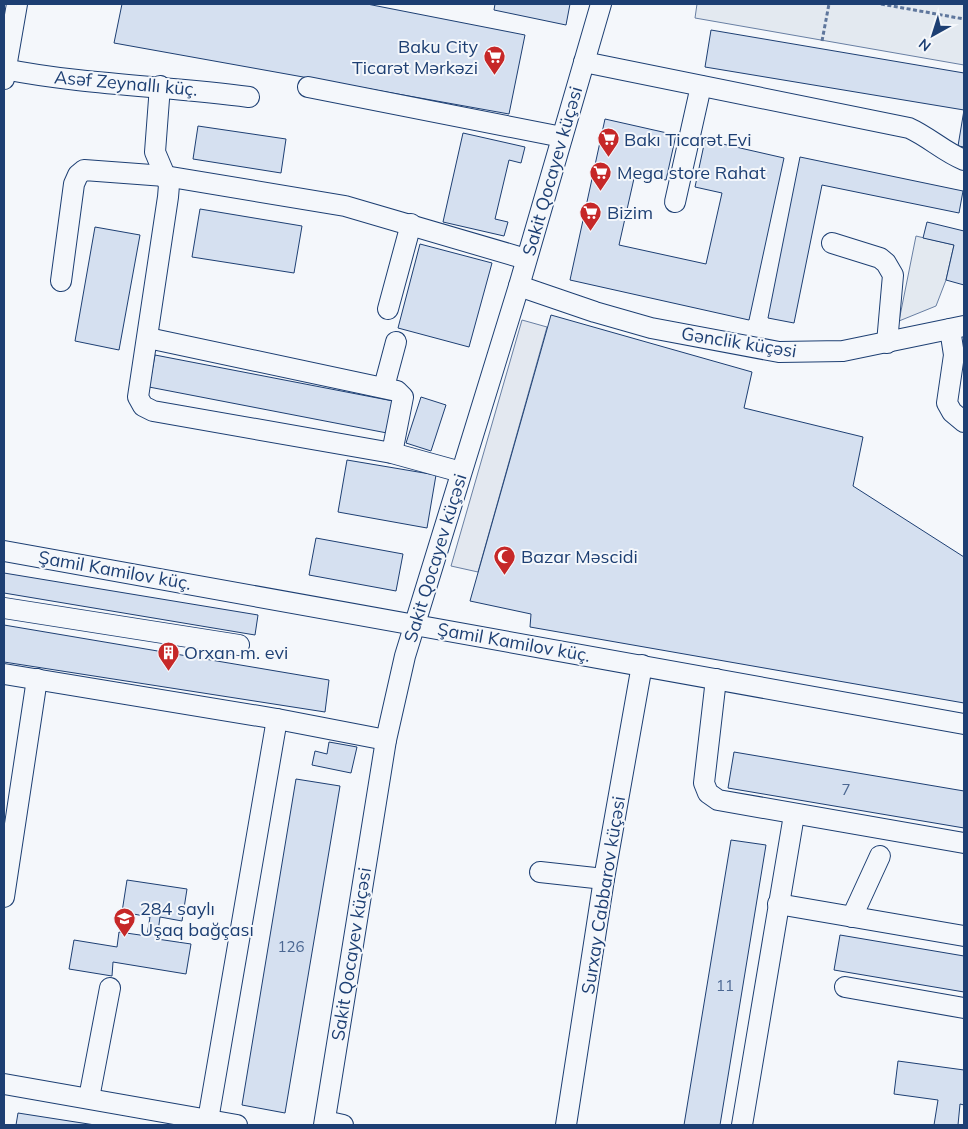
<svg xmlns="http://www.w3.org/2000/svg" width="968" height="1129" font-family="Mulish,sans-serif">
<rect width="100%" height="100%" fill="#f4f7fb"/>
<g fill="#e3e9f0" stroke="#687fa3">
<path d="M 697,4 L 964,4 L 964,65 L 695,18 Z"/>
<path d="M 916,236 L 954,245 L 946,280 L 936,306 L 899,321 Z"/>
</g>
<path fill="#e3e8f0" stroke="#687fa3" d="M 522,320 L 547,327 L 478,572 L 451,566 Z"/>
<g fill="#d5e0f0" stroke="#1d3f73">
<path d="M 122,4 L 367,4 L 525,35 L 509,114 L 114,43 Z"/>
<path d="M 495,4 L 570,4 L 566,25 L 494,10 Z"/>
<path d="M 711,30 L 964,73 L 964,110 L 705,67 Z"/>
<path d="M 964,110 L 964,147 L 958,146 Z"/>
<path d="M 605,119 L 676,135 L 666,180 L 635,174 L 619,245 L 706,264 L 722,193 L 695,187 L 705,140 L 784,158 L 749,320 L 570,280 Z"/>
<path d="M 198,126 L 286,139 L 281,173 L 193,159 Z"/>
<path d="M 463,133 L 525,147 L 521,163 L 509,160 L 495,219 L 508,222 L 504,236 L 443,222 Z"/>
<path d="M 800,157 L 963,191 L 959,213 L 822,185 L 794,323 L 768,318 Z"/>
<path d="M 200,209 L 302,226 L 294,273 L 192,257 Z"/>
<path d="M 927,222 L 964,231 L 964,229 L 964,285 L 946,280 L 954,245 L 923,238 Z"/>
<path d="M 95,227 L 140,235 L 119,350 L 75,341 Z"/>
<path d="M 420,244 L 492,263 L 469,347 L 398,328 Z"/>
<path d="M 551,315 L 752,372 L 744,408 L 863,437 L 853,486 L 964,557 L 964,703 L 530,627 L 531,614 L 470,601 Z"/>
<path d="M 155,355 L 393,401 L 387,433 L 149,387 Z"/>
<path d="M 421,397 L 446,405 L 431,451 L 406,443 Z"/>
<path d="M 347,460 L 436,475 L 427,528 L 338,512 Z"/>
<path d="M 316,538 L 403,554 L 396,591 L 309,575 Z"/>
<path d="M 4,573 L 258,615 L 255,635 L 4,593 Z"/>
<path d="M 4,625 L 329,680 L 325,712 L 4,662 Z"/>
<path d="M 329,742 L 357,747 L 351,773 L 312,765 L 315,751 L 327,754 Z"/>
<path d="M 734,752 L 964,791 L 964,828 L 728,788 Z"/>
<path d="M 296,779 L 340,786 L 285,1113 L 242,1105 Z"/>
<path d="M 731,840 L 766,845 L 720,1125 L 684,1125 Z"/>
<path d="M 127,880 L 187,889 L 182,921 L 160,917 L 157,939 L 191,944 L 186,974 L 113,962 L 112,976 L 69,969 L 74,940 L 117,947 L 119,932 L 147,936 L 150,917 L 122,912 Z"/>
<path d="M 840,935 L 964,956 L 964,992 L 834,970 Z"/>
<path d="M 898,1061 L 964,1070 L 964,1105 L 960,1104 L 958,1125 L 934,1125 L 938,1100 L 894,1094 Z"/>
<path d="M 18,1113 L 95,1125 L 16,1125 Z"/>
</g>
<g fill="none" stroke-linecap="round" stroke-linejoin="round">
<defs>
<g id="minor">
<path d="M 584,62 L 909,128 C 929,137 944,152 964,160"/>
<path d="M 4,69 C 85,85 167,86 249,97"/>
<path d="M 4,79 L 17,4"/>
<path d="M 160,86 L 155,152 L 169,185 L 168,197 L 138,397 L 143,406 L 153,411 L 392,453 L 461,472"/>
<path d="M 308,87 L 562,137"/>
<path d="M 675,202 L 701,86"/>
<path d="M 832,243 L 880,258 L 886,263 L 893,275 L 887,343"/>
<path d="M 61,281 L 74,184 L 78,175 L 84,170 L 165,176 L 345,206 L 526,259"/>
<path d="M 519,286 L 595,312 L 651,328 L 779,352 L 843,351 L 964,326"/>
<path d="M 388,309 L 411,224"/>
<path d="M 950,329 L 954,355 L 947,403 L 952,412 L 964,422"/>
<path d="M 148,338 L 397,391 L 403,397 L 392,453"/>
<path d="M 384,387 L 396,342"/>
<path d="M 4,551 L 964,724"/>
<path d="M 4,608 L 239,645"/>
<path d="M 4,674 L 277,719 L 386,740"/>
<path d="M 716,679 L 704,783 L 708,793 L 718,800 L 964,843"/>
<path d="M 540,872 L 604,879"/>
<path d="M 4,897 L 37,679"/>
<path d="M 778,904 L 964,936"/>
<path d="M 852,917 L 880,856"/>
<path d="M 845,987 L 964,1008"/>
<path d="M 4,1084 L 237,1125"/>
<path d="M 89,1098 L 110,988"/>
<path d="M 208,1120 L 277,719"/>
<path d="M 325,1121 L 343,1125"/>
<path d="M 324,1125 L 386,740 L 405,656 L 519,286 L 601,4"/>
<path d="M 566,1125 L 604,879 L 642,665"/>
<path d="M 742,1125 L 794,815"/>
</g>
</defs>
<use href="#minor" stroke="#1d3f73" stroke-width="22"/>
<g stroke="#5e769c" stroke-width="3" stroke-dasharray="4 2.5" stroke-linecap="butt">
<path d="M 881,4 L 964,19"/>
<path d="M 822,41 L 829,4"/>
</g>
<use href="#minor" stroke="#f4f7fb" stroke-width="20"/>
</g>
<defs>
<symbol id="supermarket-pin" viewBox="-11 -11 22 30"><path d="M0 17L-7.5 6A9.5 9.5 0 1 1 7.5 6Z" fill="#c62828" stroke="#f4f7fb"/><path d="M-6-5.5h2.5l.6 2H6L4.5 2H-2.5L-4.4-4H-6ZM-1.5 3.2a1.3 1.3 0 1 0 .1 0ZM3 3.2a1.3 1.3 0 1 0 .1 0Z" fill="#fff"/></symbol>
<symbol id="mosque-pin" viewBox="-11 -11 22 30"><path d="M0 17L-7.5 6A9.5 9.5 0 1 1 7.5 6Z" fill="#c62828" stroke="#f4f7fb"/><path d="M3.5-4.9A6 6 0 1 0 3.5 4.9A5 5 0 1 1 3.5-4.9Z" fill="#fff"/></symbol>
<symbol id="building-pin" viewBox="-11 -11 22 30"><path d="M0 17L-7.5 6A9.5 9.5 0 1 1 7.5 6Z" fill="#c62828" stroke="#f4f7fb"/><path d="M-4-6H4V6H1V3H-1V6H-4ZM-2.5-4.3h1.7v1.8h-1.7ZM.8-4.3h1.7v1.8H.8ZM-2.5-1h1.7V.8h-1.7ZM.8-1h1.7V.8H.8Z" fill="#fff"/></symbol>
<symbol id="school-pin" viewBox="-11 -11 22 30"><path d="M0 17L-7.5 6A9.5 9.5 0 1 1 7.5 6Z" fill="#c62828" stroke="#f4f7fb"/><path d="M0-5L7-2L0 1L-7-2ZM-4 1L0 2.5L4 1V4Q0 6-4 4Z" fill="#fff"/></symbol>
</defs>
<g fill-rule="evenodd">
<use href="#supermarket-pin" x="482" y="44" width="25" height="34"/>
<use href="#supermarket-pin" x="596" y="126" width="25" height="34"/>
<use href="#supermarket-pin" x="588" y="160" width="25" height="34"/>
<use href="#supermarket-pin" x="578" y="200" width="25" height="34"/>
<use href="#mosque-pin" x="492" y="544" width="25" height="34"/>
<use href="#building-pin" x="156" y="640" width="25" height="34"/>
<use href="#school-pin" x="112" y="906" width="25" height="34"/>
</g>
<g text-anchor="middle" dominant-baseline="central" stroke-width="4" stroke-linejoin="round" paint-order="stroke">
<g font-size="15" fill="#4b6792">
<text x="846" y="789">7</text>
<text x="291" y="946">126</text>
<text x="725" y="985">11</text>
</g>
<g font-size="18" fill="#1d3f73" stroke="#f4f7fb" text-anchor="start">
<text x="478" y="46" text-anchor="end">Baku City<tspan x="478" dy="21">Ticarət Mərkəzi</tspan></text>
<text x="624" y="139">Bakı Ticarət Evi</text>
<text x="617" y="172">Mega store Rahat</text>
<text x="607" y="212">Bizim</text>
<text x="521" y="556">Bazar Məscidi</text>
<text x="184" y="652">Orxan m. evi</text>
<text x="140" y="908">284 saylı<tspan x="140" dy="21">Uşaq bağçası</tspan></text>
</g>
<g font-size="18" fill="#1d3f73" stroke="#f4f7fb">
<text transform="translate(126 83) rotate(5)">Asəf Zeynallı küç.</text>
<text transform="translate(552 171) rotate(-74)">Sakit Qocayev küçəsi</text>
<text transform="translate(739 342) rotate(9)">Gənclik küçəsi</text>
<text transform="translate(435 558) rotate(-73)">Sakit Qocayev küçəsi</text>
<text transform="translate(115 570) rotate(10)">Şamil Kamilov küç.</text>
<text transform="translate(514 642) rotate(10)">Şamil Kamilov küç.</text>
<text transform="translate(603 895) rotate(-81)">Surxay Cabbarov küçəsi</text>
<text transform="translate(351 954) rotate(-81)">Sakit Qocayev küçəsi</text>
</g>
</g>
<rect width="968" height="1129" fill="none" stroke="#1d3f73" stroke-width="10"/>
<g transform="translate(933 35) rotate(219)" stroke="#f4f7fb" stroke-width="4" paint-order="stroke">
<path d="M0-4L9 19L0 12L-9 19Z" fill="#1d3f73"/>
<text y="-8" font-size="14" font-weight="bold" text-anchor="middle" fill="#1d3f73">N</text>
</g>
</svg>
